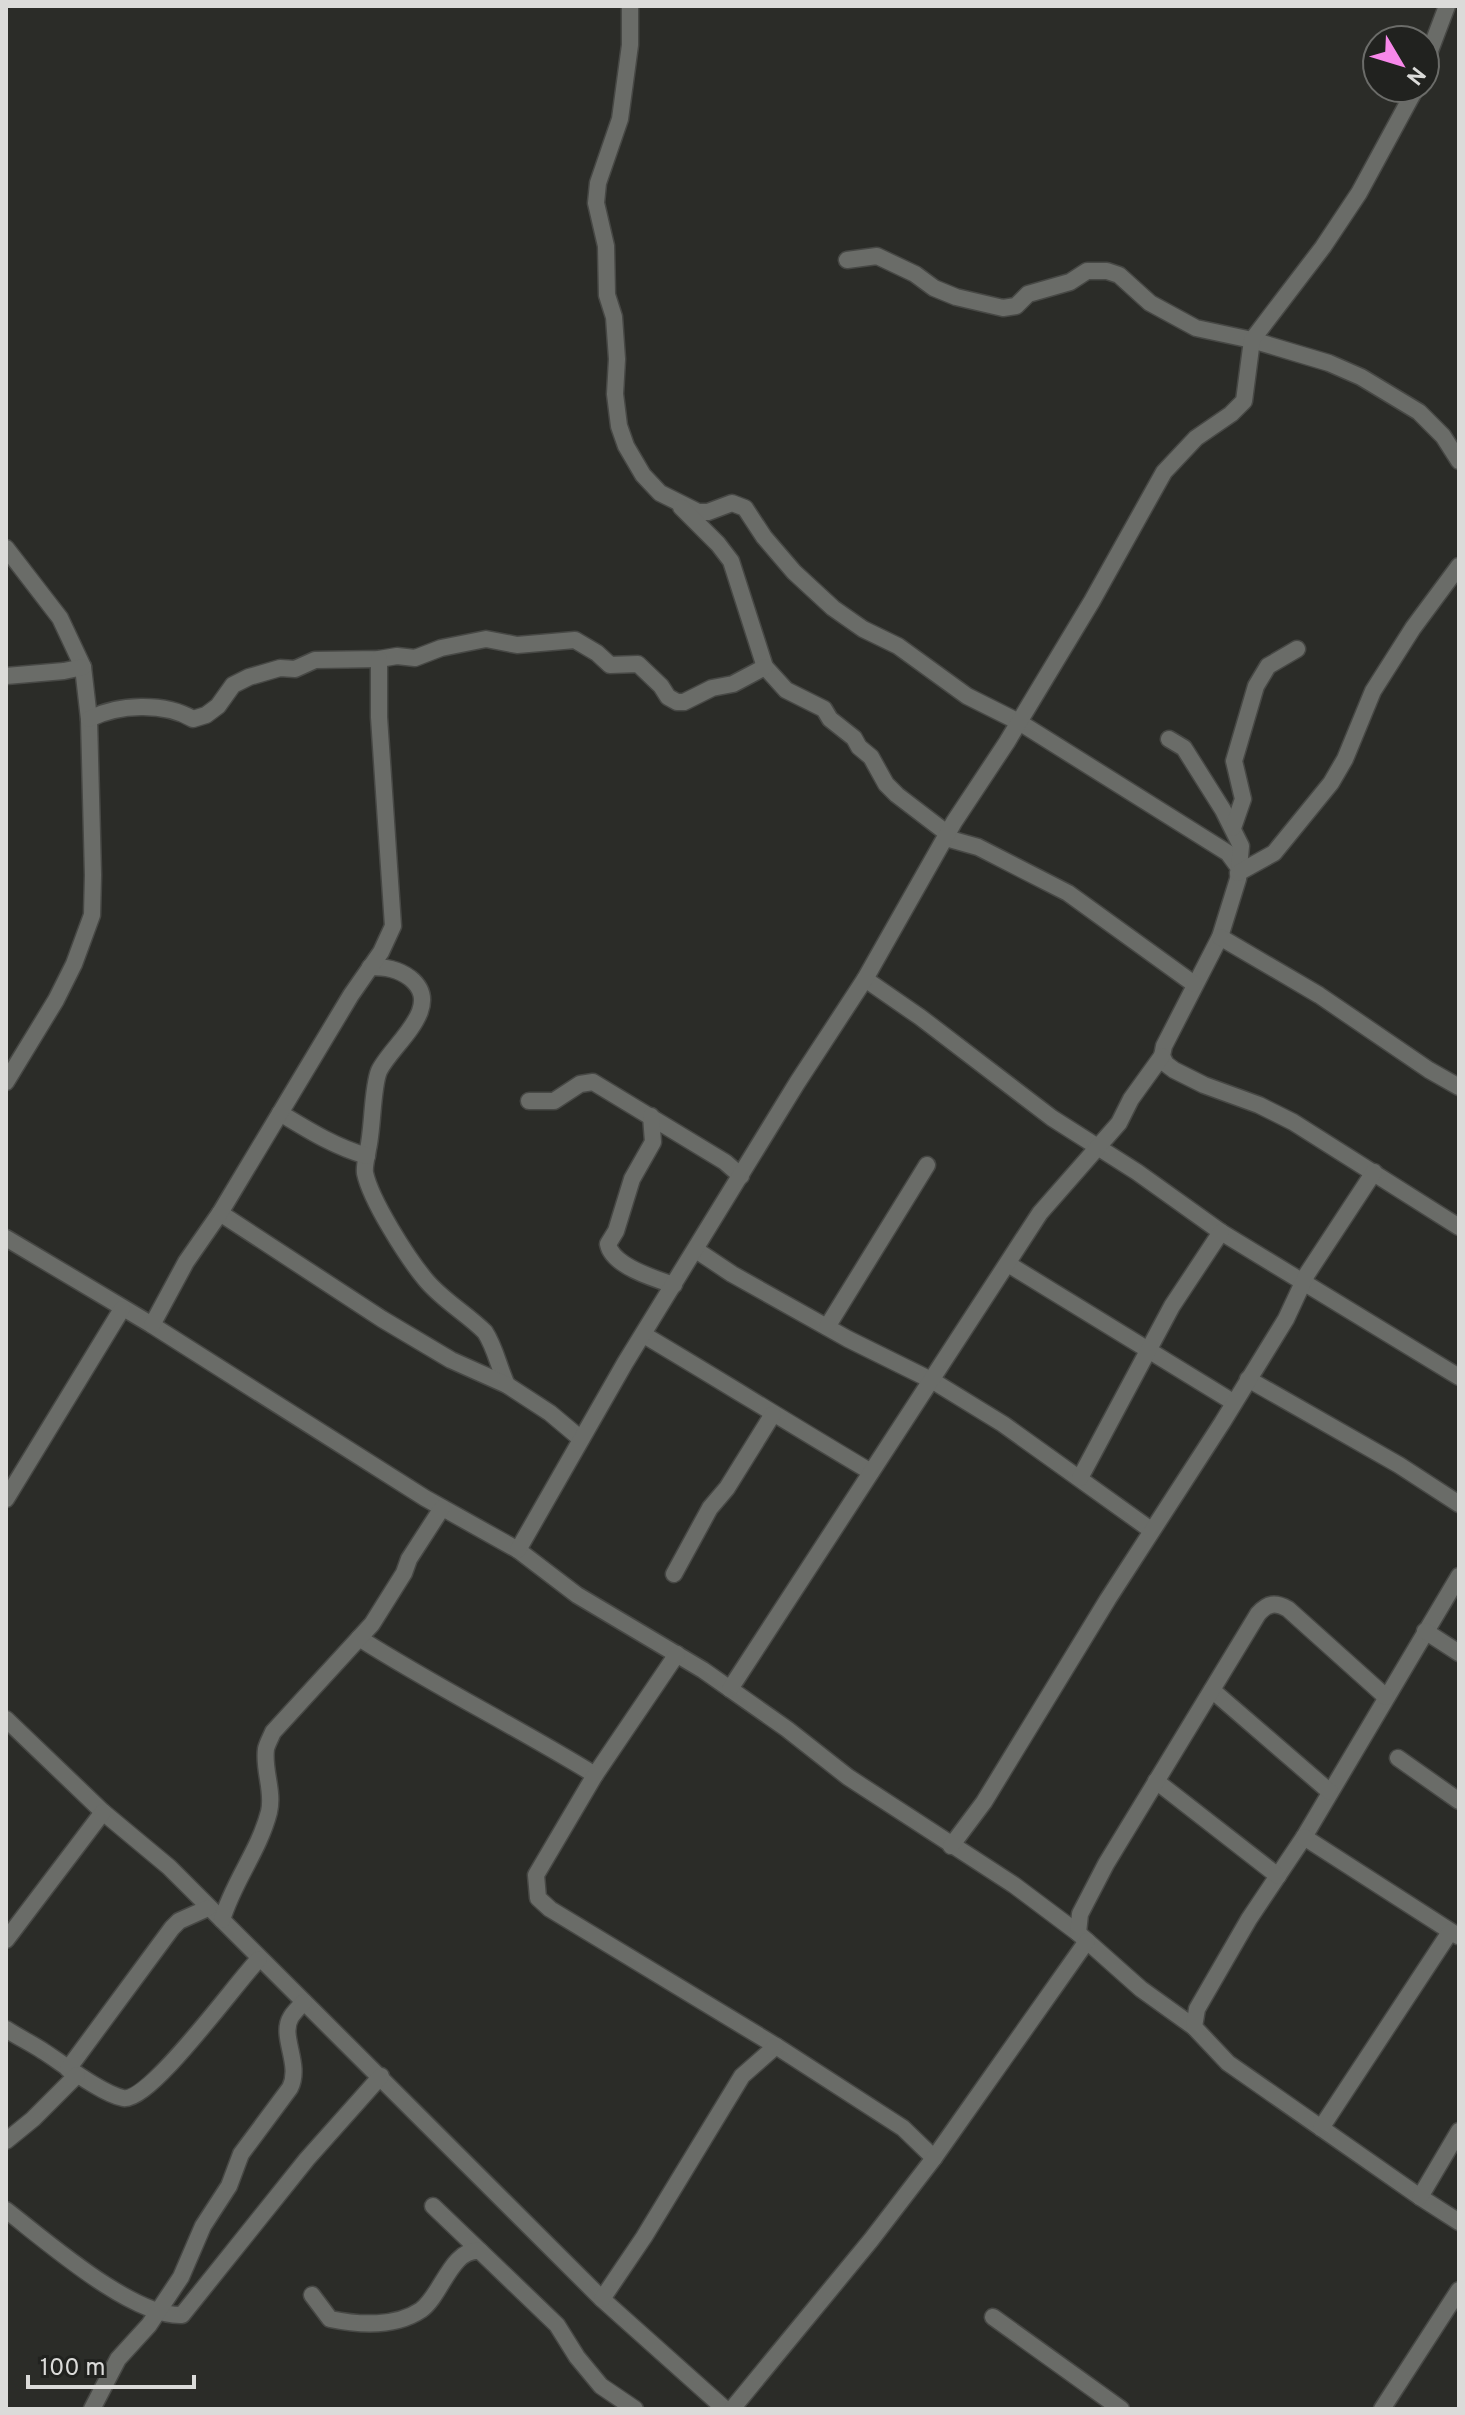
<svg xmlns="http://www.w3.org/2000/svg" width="1465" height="2415" font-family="Overpass,sans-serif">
<rect width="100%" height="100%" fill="#2b2c28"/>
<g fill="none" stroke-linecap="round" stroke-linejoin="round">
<defs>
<g id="minor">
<path d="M 630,6 L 630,45 L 620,119 L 598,183 L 596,203 L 606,246 L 607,295 L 614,317 L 617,359 L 615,394 L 619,426 L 626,446 L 643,475 L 660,493 L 698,512 L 708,512 L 732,503 L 745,508 L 764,537 L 794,572 L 833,608 L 863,629 L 898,646 L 967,696 L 1019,722 L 1228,853 L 1239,868 L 1238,879 L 1220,937 L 1164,1046 L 1162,1056 L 1166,1064 L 1174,1070 L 1204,1085 L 1259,1105 L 1293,1122 L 1459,1227"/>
<path d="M 1425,64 L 1447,6"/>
<path d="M 847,260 L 877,256 L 915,274 L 934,288 L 956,297 L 1003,308 L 1016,306 L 1028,294 L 1070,282 L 1087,271 L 1107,271 L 1119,275 L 1150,303 L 1196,328 L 1252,340 L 1329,363 L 1361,377 L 1419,412 L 1443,436 L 1459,461"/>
<path d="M 681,507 L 718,544 L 731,561 L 765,667 L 786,690 L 824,709 L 830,719 L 854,738 L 859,747 L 871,757 L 886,784 L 897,795 L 948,834"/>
<path d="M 6,548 L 60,618 L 83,667 L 89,719 L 93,875 L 92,915 L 74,964 L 56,1000 L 6,1082"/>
<path d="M 6,676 L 64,671 L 83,667"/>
<path d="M 89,719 C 118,704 164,702 193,719 L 206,715 L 218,706 L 233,685 L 249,677 L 280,668 L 295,669 L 315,660 L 379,659 L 397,656 L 415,658 L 441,648 L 486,639 L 517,645 L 575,640 L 597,653 L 610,665 L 638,664 L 661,686 L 668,697 L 677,702 L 684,702 L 712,688 L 733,684 L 765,667"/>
<path d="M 1169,739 L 1184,748 L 1223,810 L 1241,846 L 1239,868"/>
<path d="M 1233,828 L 1243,799 L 1234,761 L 1256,686 L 1268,666 L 1297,649"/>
<path d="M 946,838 L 978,847 L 1068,893 L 1194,984"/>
<path d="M 1238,873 L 1274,853 L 1331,783 L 1345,759 L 1373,691 L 1413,628 L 1459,566"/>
<path d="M 1220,937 L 1319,995 L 1429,1070 L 1459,1087"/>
<path d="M 370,967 C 386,967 398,969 410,978 C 446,1007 391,1045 379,1071 C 372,1088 373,1128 368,1149 C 367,1157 364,1165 365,1173 C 371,1201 407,1257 425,1279 C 442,1300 466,1313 485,1332 C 495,1347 499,1368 507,1385"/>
<path d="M 865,979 L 920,1017 L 1052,1118 L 1137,1172 L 1221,1232 L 1459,1377"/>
<path d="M 529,1101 L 554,1101 L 580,1084 L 593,1082 L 725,1162 L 741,1176"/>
<path d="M 280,1113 C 308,1130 335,1147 367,1156"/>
<path d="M 651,1116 L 653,1142 L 632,1179 L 616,1231 L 608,1244 C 612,1266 655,1279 674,1285"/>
<path d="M 220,1213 L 382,1319 L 451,1360 L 507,1385 L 550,1413 L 581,1439"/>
<path d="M 6,1238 L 152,1325 L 425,1498 L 518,1550 L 577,1595 L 703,1670 L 787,1729 L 848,1777 L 1014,1885 L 1078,1933 L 1141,1989 L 1194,2027"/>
<path d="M 696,1250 L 732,1274 L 848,1339 L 933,1381 L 1003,1424 L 1151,1530"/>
<path d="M 1008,1264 L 1233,1402"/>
<path d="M 152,1325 L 186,1262 L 220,1213 L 351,995 L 381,952 L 393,926 L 379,717 L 379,659"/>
<path d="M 827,1327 L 927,1165"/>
<path d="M 644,1335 C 720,1380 795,1427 871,1472"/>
<path d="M 1248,1379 L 1399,1465 L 1459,1504"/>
<path d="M 1080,1478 L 1172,1306 L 1221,1232"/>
<path d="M 6,1499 L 122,1309"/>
<path d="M 518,1550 L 625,1363 L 797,1083 L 865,979 L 954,822 L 1007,742 L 1092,601 L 1164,472 L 1196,438 L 1231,414 L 1244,401 L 1252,340 L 1323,247 L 1359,193 L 1416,88"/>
<path d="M 674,1574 L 710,1508 L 727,1488 L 773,1414"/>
<path d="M 1459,1576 L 1304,1837 L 1249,1919 L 1197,2009 L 1194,2027 L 1228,2063 L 1420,2197 L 1459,2222"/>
<path d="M 1425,1631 L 1459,1653"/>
<path d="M 359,1638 C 436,1687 517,1727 595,1775"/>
<path d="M 677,1654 L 595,1775 L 536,1875 L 538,1898 L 550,1909 L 776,2046 L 903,2128 L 934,2158"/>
<path d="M 730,1689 L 1040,1213 L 1119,1123 L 1131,1099 L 1162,1056"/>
<path d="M 1212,1690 L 1330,1792"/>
<path d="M 6,1719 L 103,1812 L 169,1867 L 602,2299 L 725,2409"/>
<path d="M 1398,1758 L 1459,1801"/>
<path d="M 1156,1781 L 1278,1876"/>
<path d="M 1304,1837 L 1458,1936"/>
<path d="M 951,1846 L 984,1802 L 1108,1599 L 1222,1423 L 1286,1319 L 1307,1274 L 1374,1172"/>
<path d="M 222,1920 C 233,1882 259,1851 269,1812 C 274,1791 263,1770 266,1749 C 267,1744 271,1737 273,1732 L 372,1624 L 404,1573 L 409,1559 L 442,1508"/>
<path d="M 1078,1933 L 1080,1914 L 1106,1864 L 1258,1614 C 1268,1603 1275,1602 1288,1609 L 1386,1697"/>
<path d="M 6,1940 L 103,1812"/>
<path d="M 6,2029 C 18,2037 31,2043 43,2051 C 62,2063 102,2094 123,2098 C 150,2103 237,1981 259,1959"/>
<path d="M 68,2069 L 172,1928 L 179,1921 L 208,1908"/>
<path d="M 1321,2128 L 1450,1932"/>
<path d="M 6,2141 L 33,2119 L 77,2075"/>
<path d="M 1420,2197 L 1459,2131"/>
<path d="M 433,2206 L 480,2251"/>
<path d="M 6,2210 C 45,2240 132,2317 182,2315 L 307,2159 L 381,2076"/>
<path d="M 312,2295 L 330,2319 C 359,2325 396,2327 421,2310 C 442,2295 451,2248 480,2251 L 557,2325 L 577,2357 L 601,2386 L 635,2409"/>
<path d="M 602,2299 L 644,2237 L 742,2076 L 776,2046"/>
<path d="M 993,2317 L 1121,2409"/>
<path d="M 92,2409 L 118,2359 L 149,2325 L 181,2277 L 203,2226 L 229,2186 L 241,2154 L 290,2088 C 302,2064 279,2036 291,2017 C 294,2012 300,2006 304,2002"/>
<path d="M 732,2409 L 871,2240 L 934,2158 L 1087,1941"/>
<path d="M 1382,2409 L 1459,2290"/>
</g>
</defs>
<use href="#minor" stroke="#474845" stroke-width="19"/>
<use href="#minor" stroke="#6a6c68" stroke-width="16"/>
</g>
<rect width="1465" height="2415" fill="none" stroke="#dbdbd9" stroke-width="16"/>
<g transform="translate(1401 64) rotate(128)"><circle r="38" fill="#21221f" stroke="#6b6c69" stroke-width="2"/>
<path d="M0-6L14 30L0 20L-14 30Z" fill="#f888ea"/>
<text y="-12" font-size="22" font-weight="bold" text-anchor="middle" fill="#dbdbd9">N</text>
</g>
<path d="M28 2375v12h166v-12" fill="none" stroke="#dbdbd9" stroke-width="4"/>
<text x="40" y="2375" font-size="24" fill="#dbdbd9" stroke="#21221f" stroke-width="6" paint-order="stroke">100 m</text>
</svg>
